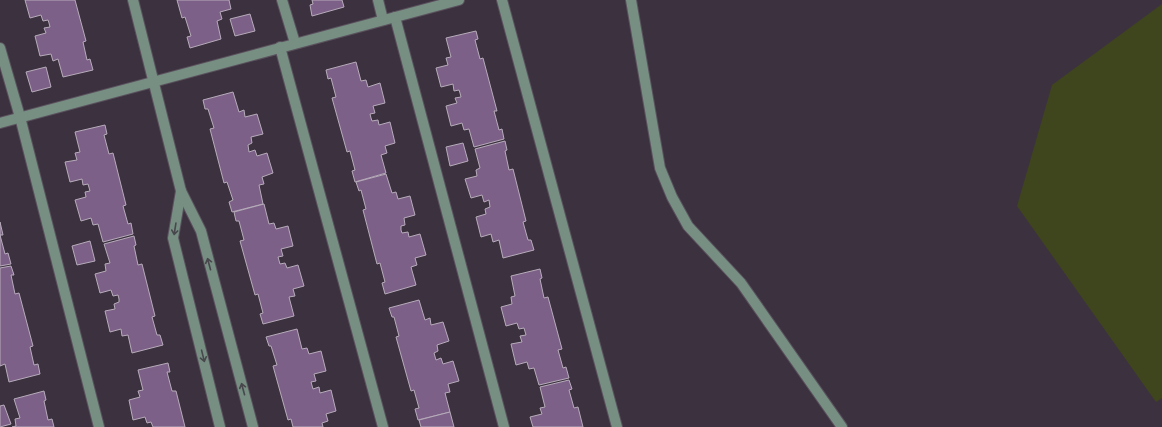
<svg xmlns="http://www.w3.org/2000/svg" width="1162" height="427" font-family="'Alegreya Sans',sans-serif">
<rect width="100%" height="100%" fill="#3c323f"/>
<path fill="#3f451d" d="M 1162,4 L 1162,398 L 1156,402 L 1017,206 L 1052,85 Z"/>
<g fill="#7d6087" stroke="#b7acbb">
<path d="M 25,0 L 75,0 L 86,41 L 83,42 L 87,60 L 90,59 L 93,70 L 63,77 L 58,59 L 53,61 L 51,54 L 40,56 L 35,36 L 46,33 L 44,28 L 50,27 L 49,23 L 48,20 L 43,21 L 41,15 L 30,18 Z"/>
<path d="M 177,0 L 229,0 L 231,9 L 220,12 L 222,19 L 217,21 L 221,39 L 190,48 L 187,37 L 191,36 L 185,17 L 182,18 Z"/>
<path d="M 312,0 L 342,0 L 344,7 L 312,16 L 310,5 L 313,4 Z"/>
<path d="M 250,14 L 255,31 L 235,36 L 230,19 Z"/>
<path d="M 476,31 L 478,39 L 475,40 L 480,59 L 483,58 L 497,111 L 494,111 L 499,130 L 502,129 L 504,139 L 474,147 L 469,129 L 464,130 L 462,123 L 451,126 L 446,106 L 457,103 L 455,98 L 461,97 L 460,93 L 459,90 L 454,91 L 453,84 L 441,87 L 436,68 L 448,65 L 446,58 L 451,57 L 446,38 Z"/>
<path d="M 356,62 L 361,81 L 366,80 L 368,87 L 380,83 L 385,103 L 373,106 L 375,113 L 370,114 L 371,118 L 372,121 L 378,120 L 379,125 L 390,122 L 395,143 L 385,146 L 387,153 L 381,155 L 386,173 L 355,182 L 352,171 L 355,170 L 350,151 L 347,152 L 332,98 L 336,97 L 331,78 L 328,79 L 326,70 Z"/>
<path d="M 46,67 L 51,87 L 32,92 L 26,72 Z"/>
<path d="M 233,92 L 239,112 L 244,110 L 245,117 L 257,114 L 263,134 L 251,137 L 252,143 L 248,145 L 249,152 L 255,150 L 257,156 L 267,153 L 273,173 L 262,177 L 264,184 L 259,185 L 263,204 L 232,212 L 229,202 L 233,200 L 227,182 L 224,183 L 210,129 L 214,128 L 208,109 L 205,109 L 203,100 Z"/>
<path d="M 105,125 L 107,134 L 104,135 L 109,154 L 113,153 L 126,205 L 123,206 L 128,224 L 131,223 L 133,234 L 103,242 L 98,224 L 93,225 L 91,218 L 81,221 L 75,200 L 86,197 L 85,192 L 90,191 L 88,184 L 83,185 L 82,179 L 70,182 L 65,162 L 77,160 L 75,153 L 80,152 L 75,132 Z"/>
<path d="M 505,141 L 507,150 L 505,151 L 509,170 L 513,169 L 526,221 L 523,222 L 528,240 L 531,240 L 534,250 L 503,258 L 499,240 L 493,242 L 491,234 L 481,237 L 476,217 L 486,214 L 485,209 L 490,207 L 489,200 L 484,202 L 482,195 L 471,198 L 465,179 L 477,176 L 476,170 L 480,168 L 475,149 Z"/>
<path d="M 463,143 L 468,161 L 450,166 L 446,147 Z"/>
<path d="M 386,174 L 392,193 L 396,192 L 398,199 L 410,196 L 415,215 L 404,218 L 405,225 L 401,226 L 401,230 L 402,233 L 408,232 L 409,237 L 420,234 L 426,255 L 415,258 L 417,265 L 411,267 L 416,285 L 385,294 L 382,283 L 385,282 L 380,263 L 377,264 L 363,210 L 366,209 L 361,190 L 359,191 L 356,182 Z"/>
<path d="M 264,204 L 269,224 L 274,223 L 276,229 L 288,226 L 293,246 L 281,249 L 283,256 L 278,257 L 280,264 L 285,263 L 287,268 L 298,265 L 304,286 L 293,289 L 295,296 L 289,297 L 294,316 L 263,324 L 260,314 L 263,313 L 258,294 L 255,295 L 240,241 L 244,240 L 239,221 L 236,221 L 234,212 Z"/>
<path d="M 0,222 L 3,235 L 0,235 L 5,254 L 8,253 L 11,264 L 0,266 Z"/>
<path d="M 134,236 L 136,245 L 134,246 L 138,265 L 142,264 L 155,316 L 152,317 L 157,335 L 160,335 L 163,345 L 132,353 L 128,335 L 122,336 L 121,329 L 110,332 L 105,311 L 115,309 L 114,304 L 119,302 L 119,299 L 118,295 L 113,296 L 111,290 L 100,293 L 95,274 L 106,271 L 105,264 L 110,263 L 104,244 Z"/>
<path d="M 90,241 L 95,261 L 77,265 L 72,246 Z"/>
<path d="M 11,266 L 14,275 L 11,275 L 15,294 L 19,293 L 33,346 L 30,347 L 34,365 L 38,364 L 40,374 L 9,382 L 5,364 L 0,366 L 0,268 Z"/>
<path d="M 540,269 L 542,278 L 540,279 L 544,298 L 548,297 L 562,349 L 558,350 L 563,368 L 566,367 L 569,378 L 539,385 L 534,368 L 529,369 L 527,362 L 516,365 L 511,344 L 522,342 L 520,336 L 526,335 L 524,328 L 519,329 L 517,323 L 506,326 L 501,307 L 512,304 L 511,297 L 515,296 L 511,276 Z"/>
<path d="M 419,300 L 425,320 L 430,318 L 431,325 L 443,322 L 449,341 L 437,345 L 438,351 L 434,353 L 436,360 L 441,358 L 443,364 L 453,361 L 459,381 L 448,384 L 450,392 L 445,393 L 450,412 L 418,420 L 415,409 L 419,408 L 414,390 L 411,391 L 396,337 L 399,336 L 394,317 L 392,317 L 389,308 Z"/>
<path d="M 297,329 L 302,349 L 307,348 L 309,354 L 321,351 L 326,371 L 314,374 L 316,381 L 311,382 L 313,389 L 319,387 L 320,393 L 331,390 L 336,411 L 326,414 L 328,421 L 322,423 L 323,427 L 293,427 L 291,419 L 288,420 L 273,366 L 277,365 L 271,346 L 269,346 L 266,337 Z"/>
<path d="M 168,363 L 170,372 L 167,372 L 172,391 L 176,391 L 185,427 L 153,427 L 151,422 L 147,423 L 145,417 L 133,420 L 129,400 L 140,397 L 138,391 L 143,390 L 138,370 Z"/>
<path d="M 569,380 L 572,389 L 569,390 L 574,408 L 578,407 L 583,427 L 533,427 L 530,417 L 542,414 L 540,408 L 545,407 L 540,387 Z"/>
<path d="M 44,391 L 46,400 L 44,401 L 48,420 L 52,419 L 54,427 L 12,427 L 16,426 L 15,419 L 20,418 L 14,399 Z"/>
<path d="M 4,405 L 11,424 L 0,427 L 0,406 Z"/>
<path d="M 450,412 L 454,427 L 421,427 L 419,420 Z"/>
</g>
<g fill="none" stroke-linecap="round" stroke-linejoin="round">
<defs>
<g id="minor">
<path d="M 133,0 L 181,191 L 201,231 L 253,427"/>
<path d="M 282,0 L 295,43"/>
<path d="M 378,0 L 383,20"/>
<path d="M 502,0 L 617,427"/>
<path d="M 631,0 L 660,168 L 672,197 L 688,226 L 741,283 L 842,427"/>
<path d="M 395,17 L 504,427"/>
<path d="M 280,47 L 383,427"/>
<path d="M 0,48 L 20,117 L 99,427"/>
<path d="M 0,123 L 459,0"/>
<path d="M 181,191 L 173,238 L 220,427"/>
</g>
</defs>
<use href="#minor" stroke="#5a515d" stroke-width="12"/>
<use href="#minor" stroke="#778e83" stroke-width="10"/>
</g>
<defs><path id="oneway-shaft" d="M-6 0H5M1.5-3L5.5 0L1.5 3" fill="none" stroke-width="1.6" stroke-linecap="round" stroke-linejoin="round"/></defs>
<g stroke="#47474c">
<use href="#oneway-shaft" transform="translate(175 229) rotate(99)"/>
<use href="#oneway-shaft" transform="translate(209 264) rotate(-105)"/>
<use href="#oneway-shaft" transform="translate(203 356) rotate(76)"/>
<use href="#oneway-shaft" transform="translate(243 389) rotate(-105)"/>
</g>
</svg>
